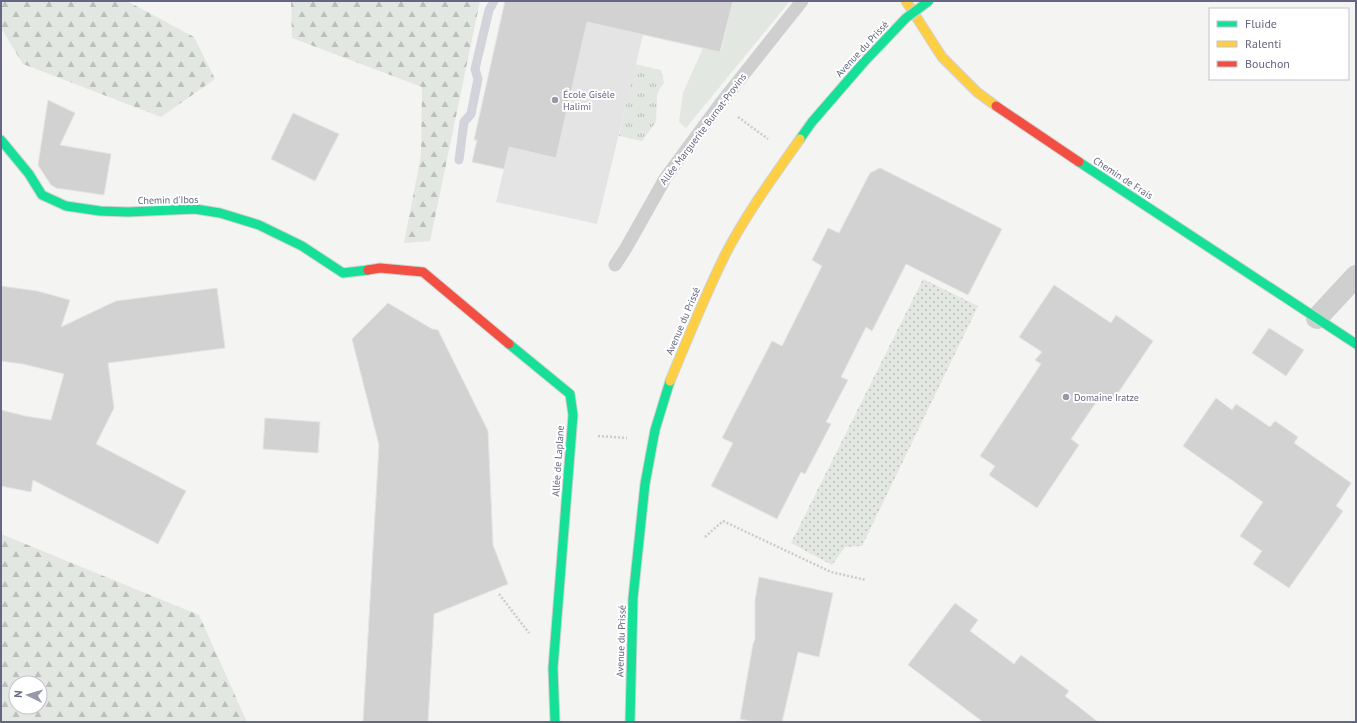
<svg xmlns="http://www.w3.org/2000/svg" width="1357" height="723" font-family="'PT Sans',sans-serif">
<defs>
<pattern id="forest-firs" width="22" height="20" patternUnits="userSpaceOnUse"><rect width="22" height="20" fill="#e2e7e2"/><path d="M5 1l3.5 6h-7zM16 11l3.5 6h-7z" fill="#bbbfbd"/></pattern>
<pattern id="park-tufts" width="24" height="20" patternUnits="userSpaceOnUse"><rect width="24" height="20" fill="#e2e7e2"/><path d="M3 7l-1-3M5 7V3M7 7l1-3M15 17l-1-3M17 17v-4M19 17l1-3" fill="none" stroke="#bbbfbd"/></pattern>
<pattern id="garden-dots" width="8" height="8" patternUnits="userSpaceOnUse"><rect width="8" height="8" fill="#e2e7e2"/><path d="M2 2h.1M6 6h.1" fill="none" stroke="#bbbfbd" stroke-width="1.8" stroke-linecap="round"/></pattern>
</defs>
<rect width="100%" height="100%" fill="#f4f4f3"/>
<path fill="#e4e4e5" d="M 505,1 L 733,1 L 720,52 L 643,35 L 597,224 L 496,202 L 504,169 L 472,162 L 477,140 L 474,140 L 498,33 L 529,40 L 535,10 L 504,4 Z"/>
<path fill="#e2e7e2" d="M 733,1 L 790,1 L 686,128 L 679,122 L 683,93 L 703,48 L 721,52 Z"/>
<g fill="url(#forest-firs)" fill-rule="evenodd">
<path d="M 1,1 L 127,1 L 194,37 L 215,79 L 161,117 L 23,64 L 1,28 Z"/>
<path d="M 291,1 L 480,1 L 430,241 L 404,243 L 421,155 L 422,87 L 292,38 Z"/>
<path d="M 1,534 L 199,615 L 247,722 L 1,722 ZM 16,683 L 40,683 L 40,707 L 16,707 Z"/>
</g>
<path fill="url(#park-tufts)" d="M 635,64 L 661,70 L 664,83 L 659,90 L 657,96 L 656,122 L 642,141 L 619,136 Z"/>
<path fill="url(#garden-dots)" d="M 923,279 L 978,306 L 862,546 L 845,547 L 832,565 L 791,543 Z"/>
<g fill="none" stroke-linecap="round" stroke-linejoin="round">
<path stroke="#d3d4db" stroke-width="9" d="M 459,160 L 464,122 L 471,114 L 478,79 L 475,69 L 489,10 L 494,1"/>
</g>
<g fill="#d2d2d3" stroke="#e4e4e3">
<path d="M 505,1 L 733,1 L 720,52 L 587,22 L 556,158 L 509,147 L 504,169 L 472,162 L 477,140 L 474,140 Z"/>
<path d="M 48,100 L 75,113 L 60,145 L 111,154 L 104,195 L 56,188 L 51,185 L 38,165 Z"/>
<path d="M 293,113 L 339,134 L 315,181 L 271,159 Z"/>
<path d="M 880,168 L 1002,229 L 968,295 L 906,264 L 872,331 L 866,327 L 841,377 L 848,380 L 826,422 L 831,424 L 805,474 L 801,472 L 777,519 L 711,486 L 733,443 L 722,438 L 772,341 L 782,346 L 822,266 L 812,260 L 828,228 L 839,233 L 870,173 Z"/>
<path d="M 1054,285 L 1111,323 L 1116,315 L 1153,341 L 1112,402 L 1101,395 L 1071,439 L 1079,445 L 1037,508 L 989,475 L 995,466 L 980,456 L 1041,364 L 1035,360 L 1042,352 L 1019,337 Z"/>
<path d="M 1,286 L 37,291 L 70,300 L 61,327 L 116,301 L 217,288 L 225,348 L 108,363 L 114,408 L 96,444 L 186,491 L 158,544 L 33,480 L 31,492 L 1,486 L 1,410 L 25,416 L 51,420 L 64,374 L 23,364 L 1,361 Z"/>
<path d="M 388,303 L 432,329 L 438,330 L 488,431 L 493,545 L 508,584 L 434,614 L 428,722 L 363,722 L 379,445 L 352,339 Z"/>
<path d="M 1269,328 L 1304,350 L 1286,376 L 1252,353 Z"/>
<path d="M 1216,398 L 1232,410 L 1236,404 L 1270,427 L 1275,421 L 1298,437 L 1294,443 L 1351,483 L 1336,506 L 1343,511 L 1289,588 L 1253,564 L 1262,551 L 1240,536 L 1263,502 L 1183,446 Z"/>
<path d="M 265,418 L 320,422 L 318,453 L 263,449 Z"/>
<path d="M 759,577 L 833,593 L 819,657 L 798,652 L 782,722 L 755,722 L 740,719 L 753,644 L 755,639 L 755,600 Z"/>
<path d="M 955,603 L 978,620 L 970,631 L 1014,664 L 1021,655 L 1069,691 L 1065,696 L 1098,722 L 983,722 L 908,665 Z"/>
</g>
<g fill="none" stroke-linecap="round" stroke-linejoin="round">
<defs>
<g id="fast">
<path d="M 800,139 L 812,122 L 864,62"/>
<path d="M 1,140 L 29,174 L 42,195 L 66,206 L 100,211 L 128,212 L 195,209 L 220,213 L 259,225 L 302,246 L 343,273 L 368,270"/>
<path d="M 1079,162 L 1356,344"/>
<path d="M 509,344 L 570,394 L 573,415 L 553,668 L 555,722"/>
<path d="M 630,722 L 633,598 L 645,484 L 655,430 L 670,381"/>
</g>
<g id="slow">
<path d="M 906,1 L 942,57 L 977,92 L 996,106"/>
<path d="M 670,381 C 688,338 705,295 726,253 C 747,213 774,176 800,139"/>
</g>
<g id="jam">
<path d="M 996,106 L 1079,162"/>
<path d="M 368,270 L 380,268 L 423,272 L 509,344"/>
</g>
</defs>
<use href="#fast" stroke="#d1d2d3" stroke-width="11"/>
<use href="#slow" stroke="#d1d2d3" stroke-width="11"/>
<use href="#jam" stroke="#d1d2d3" stroke-width="11"/>
<g stroke="#cbcbcd" stroke-width="2.5" stroke-dasharray="2 2" stroke-linecap="butt">
<path d="M 738,117 L 768,139"/>
<path d="M 598,436 L 627,438"/>
<path d="M 705,537 L 723,521 L 831,572 L 866,580"/>
<path d="M 499,594 L 529,633"/>
</g>
<path stroke="#cfcfd0" stroke-width="13" d="M 615,265 L 626,248 L 666,177 L 720,104 L 802,1"/>
<path stroke="#cfcfd0" stroke-width="22" d="M 1317,318 L 1356,276"/>
<use href="#fast" stroke="#16e098" stroke-width="9"/>
<use href="#slow" stroke="#ffcf43" stroke-width="9"/>
<use href="#jam" stroke="#f24e42" stroke-width="9"/>
<defs>
<path id="fast-bridge" d="M 864,62 L 906,18 L 929,1"/>
</defs>
<use href="#fast-bridge" stroke="#d1d2d3" stroke-width="11" stroke-linecap="butt"/>
<use href="#fast-bridge" stroke="#16e098" stroke-width="9"/>
</g>
<g fill="#9798aa" stroke="#fff" stroke-width="1.5">
<circle cx="555" cy="100" r="4"/>
<circle cx="1066" cy="397" r="4"/>
</g>
<g text-anchor="middle" dominant-baseline="central" stroke-width="4" stroke-linejoin="round" paint-order="stroke">
<g font-size="10" fill="#656683" stroke="#fff">
<text transform="translate(862 49) rotate(-47)">Avenue du Prissé</text>
<text transform="translate(703 129) rotate(-53)">Allée Marguerite Burnat-Provins</text>
<text transform="translate(1123 178) rotate(33)">Chemin de Frais</text>
<text transform="translate(168 200) rotate(-1)">Chemin d'Ibos</text>
<text transform="translate(683 321) rotate(-67)">Avenue du Prissé</text>
<text transform="translate(558 461) rotate(-86)">Allée de Laplane</text>
<text transform="translate(621 641) rotate(-88)">Avenue du Prissé</text>
</g>
<g font-size="10" fill="#656683" stroke="#fff" text-anchor="start">
<text x="563" y="94">École Gisèle<tspan x="563" dy="12">Halimi</tspan></text>
<text x="1074" y="397">Domaine Iratze</text>
</g>
</g>
<rect width="1357" height="723" fill="none" stroke="#656683" stroke-width="4"/>
<rect x="1209" y="8" width="140" height="72" fill="#ffffff" stroke="#c1c2cd"/>
<rect x="1217" y="21" width="20" height="6" fill="#16e098" stroke="#c1c2cd"/>
<text x="1245" y="28" font-size="12" fill="#656683">Fluide</text>
<rect x="1217" y="41" width="20" height="6" fill="#ffcf43" stroke="#c1c2cd"/>
<text x="1245" y="48" font-size="12" fill="#656683">Ralenti</text>
<rect x="1217" y="61" width="20" height="6" fill="#f24e42" stroke="#c1c2cd"/>
<text x="1245" y="68" font-size="12" fill="#656683">Bouchon</text>
<g transform="translate(28 695) rotate(275)"><circle r="19" fill="#ffffff" stroke="#c1c2cd"/>
<path d="M0-3L7 15L0 10L-7 15Z" fill="#9798aa"/>
<text y="-6" font-size="11" font-weight="bold" text-anchor="middle" fill="#656683">N</text>
</g>
</svg>
